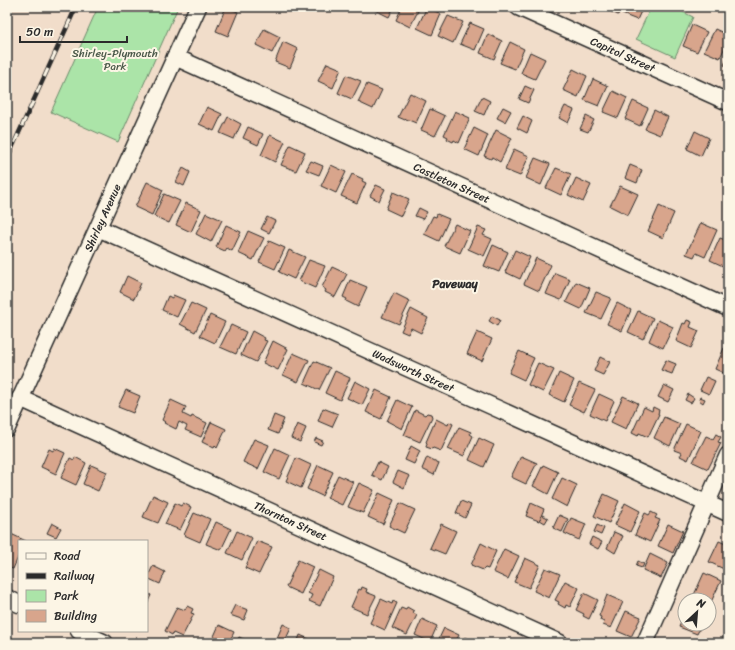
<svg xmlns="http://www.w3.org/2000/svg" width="735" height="650" font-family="Sriracha,sans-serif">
<rect width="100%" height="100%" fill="#f1ddca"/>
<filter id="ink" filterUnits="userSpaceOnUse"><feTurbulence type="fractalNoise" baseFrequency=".025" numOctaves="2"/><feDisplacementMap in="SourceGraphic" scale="8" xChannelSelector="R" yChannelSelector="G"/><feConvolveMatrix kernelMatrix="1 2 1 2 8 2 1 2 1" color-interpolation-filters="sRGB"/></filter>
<g filter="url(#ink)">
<g fill="#abe4a8" stroke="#6b886a">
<path d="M 98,7 L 178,7 L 118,142 L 51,112 Z"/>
<path d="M 651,7 L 673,7 L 693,17 L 675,57 L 636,39 Z"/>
</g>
<g fill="#d8a58c" stroke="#2b2b2b">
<path d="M 226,7 L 238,12 L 228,36 L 216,31 Z"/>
<path d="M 376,7 L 394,7 L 389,17 L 375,10 Z"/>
<path d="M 402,7 L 420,7 L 410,27 L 396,20 Z"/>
<path d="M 427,7 L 441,14 L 432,35 L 417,28 Z"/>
<path d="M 604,7 L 621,7 L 618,15 L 603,8 Z"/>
<path d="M 626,7 L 643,7 L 637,20 L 622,14 Z"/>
<path d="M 448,16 L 463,22 L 453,43 L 438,36 Z"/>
<path d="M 470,23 L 484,29 L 475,50 L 460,44 Z"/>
<path d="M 692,25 L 707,32 L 697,52 L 683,46 Z"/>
<path d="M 264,29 L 280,37 L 272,53 L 256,45 Z"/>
<path d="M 715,29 L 728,35 L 728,40 L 720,58 L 704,51 Z"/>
<path d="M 488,34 L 502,41 L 494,59 L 480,53 Z"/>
<path d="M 283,42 L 298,49 L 290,68 L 275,62 Z"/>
<path d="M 510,42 L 524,49 L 515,69 L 500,63 Z"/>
<path d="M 530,52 L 545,59 L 535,79 L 521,73 Z"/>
<path d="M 728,56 L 728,67 L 724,65 Z"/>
<path d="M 327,63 L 341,69 L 333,88 L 318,81 Z"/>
<path d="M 573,69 L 587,76 L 578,97 L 563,90 Z"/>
<path d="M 346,75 L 361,81 L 352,99 L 338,93 Z"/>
<path d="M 593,79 L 608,86 L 599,106 L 584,100 Z"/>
<path d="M 367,84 L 382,90 L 373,109 L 358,102 Z"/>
<path d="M 525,86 L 534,90 L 528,103 L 519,99 Z"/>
<path d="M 613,91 L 627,98 L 618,118 L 603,112 Z"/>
<path d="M 410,93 L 426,101 L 416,123 L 406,119 L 405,120 L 398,117 Z"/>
<path d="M 482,97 L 490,101 L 484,115 L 475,111 Z"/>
<path d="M 633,101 L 648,108 L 640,126 L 625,119 Z"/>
<path d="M 565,106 L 574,110 L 568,123 L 559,118 Z"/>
<path d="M 207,107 L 222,114 L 214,131 L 199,124 Z"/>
<path d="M 503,107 L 511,111 L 505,122 L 497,118 Z"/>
<path d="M 430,109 L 445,116 L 435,136 L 421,130 Z"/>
<path d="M 654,110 L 668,117 L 660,135 L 645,129 Z"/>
<path d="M 455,111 L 470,118 L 459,143 L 454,140 L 453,142 L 447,139 L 448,137 L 444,135 Z"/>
<path d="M 523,116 L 532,121 L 527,133 L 517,128 Z"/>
<path d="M 586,116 L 594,120 L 588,132 L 580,129 Z"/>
<path d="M 228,117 L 241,124 L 234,139 L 220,133 Z"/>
<path d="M 248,127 L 263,134 L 258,145 L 243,138 Z"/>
<path d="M 474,128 L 488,135 L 479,156 L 464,149 Z"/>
<path d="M 496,130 L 512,138 L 500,162 L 492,157 L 491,159 L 484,156 Z"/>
<path d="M 695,131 L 709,138 L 701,156 L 687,149 Z"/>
<path d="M 270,135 L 285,142 L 275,162 L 261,155 Z"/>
<path d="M 290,145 L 305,152 L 296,171 L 281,165 Z"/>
<path d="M 514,149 L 529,156 L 520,176 L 505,170 Z"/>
<path d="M 535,158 L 550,164 L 541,185 L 526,178 Z"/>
<path d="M 311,161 L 323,166 L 319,175 L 306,170 Z"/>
<path d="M 331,165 L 346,172 L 336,193 L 321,186 Z"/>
<path d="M 630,165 L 642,170 L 637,183 L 625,178 Z"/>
<path d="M 183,168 L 190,172 L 184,186 L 176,182 Z"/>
<path d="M 556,168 L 571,174 L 561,195 L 546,188 Z"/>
<path d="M 352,174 L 363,179 L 362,181 L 366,183 L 357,203 L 341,196 Z"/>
<path d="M 576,178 L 591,185 L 583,202 L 568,195 Z"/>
<path d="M 147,182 L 163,190 L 152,215 L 135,207 Z"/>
<path d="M 376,185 L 385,189 L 379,201 L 370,196 Z"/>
<path d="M 620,186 L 638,194 L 628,215 L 610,206 Z"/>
<path d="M 393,192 L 409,199 L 401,216 L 386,209 Z"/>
<path d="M 164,194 L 180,201 L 169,223 L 154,216 Z"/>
<path d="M 186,203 L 201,210 L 191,232 L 176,225 Z"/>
<path d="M 659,206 L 674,213 L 663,238 L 648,231 Z"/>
<path d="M 419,208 L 427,212 L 423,219 L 415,216 Z"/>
<path d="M 206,213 L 222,220 L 211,242 L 196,234 Z"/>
<path d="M 437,214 L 449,219 L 439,241 L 424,234 L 433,216 L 436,217 Z"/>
<path d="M 267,217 L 275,221 L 269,233 L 261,229 Z"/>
<path d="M 701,223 L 717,230 L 705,257 L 696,253 L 694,257 L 686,254 Z"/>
<path d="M 455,224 L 470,231 L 460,253 L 444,246 Z"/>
<path d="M 226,225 L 241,232 L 232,251 L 227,248 L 225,251 L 216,247 Z"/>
<path d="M 478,227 L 486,230 L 483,235 L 492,239 L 484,256 L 468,249 Z"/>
<path d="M 248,231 L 264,238 L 253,260 L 238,253 Z"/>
<path d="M 720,238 L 728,241 L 728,260 L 725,267 L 710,260 Z"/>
<path d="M 269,241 L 285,248 L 275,269 L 259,262 Z"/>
<path d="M 493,245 L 508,252 L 499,272 L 484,266 Z"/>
<path d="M 289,250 L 305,257 L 294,279 L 279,272 Z"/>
<path d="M 515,250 L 530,257 L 520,279 L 505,272 Z"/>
<path d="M 536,258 L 551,265 L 539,291 L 524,284 Z"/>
<path d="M 309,260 L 325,266 L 315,288 L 299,281 Z"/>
<path d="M 332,267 L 347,274 L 335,297 L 325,292 L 326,290 L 322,287 Z"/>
<path d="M 555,273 L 570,279 L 561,300 L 546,294 Z"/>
<path d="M 127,276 L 141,283 L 134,299 L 120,292 Z"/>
<path d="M 350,280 L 367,287 L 358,307 L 346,301 L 347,299 L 343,297 Z"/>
<path d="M 576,282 L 590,288 L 581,309 L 566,302 Z"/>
<path d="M 596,292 L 611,298 L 601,319 L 586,313 Z"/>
<path d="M 394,293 L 410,301 L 399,324 L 382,317 Z"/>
<path d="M 173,295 L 185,300 L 177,317 L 162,310 L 168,296 L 172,298 Z"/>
<path d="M 191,303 L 206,310 L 195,332 L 180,324 Z"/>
<path d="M 617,303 L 631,310 L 622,331 L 607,324 Z"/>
<path d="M 411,309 L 428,318 L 421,333 L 411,328 L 408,334 L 401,331 Z"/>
<path d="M 638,311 L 653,318 L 643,339 L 628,332 Z"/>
<path d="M 210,315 L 225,322 L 215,343 L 200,336 Z"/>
<path d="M 492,316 L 500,320 L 497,326 L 489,321 Z"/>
<path d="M 658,320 L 673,327 L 663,348 L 649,341 Z"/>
<path d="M 687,320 L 692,322 L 690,327 L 699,331 L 691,348 L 676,341 L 683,323 L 685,324 Z"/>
<path d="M 231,325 L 246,332 L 236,354 L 220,347 Z"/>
<path d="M 252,331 L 265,338 L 264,340 L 267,341 L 256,362 L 241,355 Z"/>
<path d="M 477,332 L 492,339 L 482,361 L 467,354 Z"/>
<path d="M 273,341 L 288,349 L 278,370 L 263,363 Z"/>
<path d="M 724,348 L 728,350 L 728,375 L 715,369 Z"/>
<path d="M 519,351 L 534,358 L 524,380 L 509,373 Z"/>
<path d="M 293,353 L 309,360 L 298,382 L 283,375 Z"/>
<path d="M 600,357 L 610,362 L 603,375 L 594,371 Z"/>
<path d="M 666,360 L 676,364 L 672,374 L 661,370 Z"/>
<path d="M 314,361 L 330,368 L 319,390 L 304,383 Z"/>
<path d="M 538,363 L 554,370 L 543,392 L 528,385 Z"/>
<path d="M 335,371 L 350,378 L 340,400 L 325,393 Z"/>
<path d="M 559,373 L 574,380 L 564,402 L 549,395 Z"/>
<path d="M 706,377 L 715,381 L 709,394 L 700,390 Z"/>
<path d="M 355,381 L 370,389 L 362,405 L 347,398 Z"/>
<path d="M 579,383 L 595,390 L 584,412 L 569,405 Z"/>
<path d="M 664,385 L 674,390 L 668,402 L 658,397 Z"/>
<path d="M 126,390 L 140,396 L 133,413 L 118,407 Z"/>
<path d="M 376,390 L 391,397 L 381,419 L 366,412 Z"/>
<path d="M 599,394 L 614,401 L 605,421 L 590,414 Z"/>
<path d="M 688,394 L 694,398 L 691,403 L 685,400 Z"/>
<path d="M 623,396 L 638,403 L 626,429 L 611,422 Z"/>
<path d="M 700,397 L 705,399 L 703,403 L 699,400 Z"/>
<path d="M 171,400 L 186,407 L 183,414 L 191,418 L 192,416 L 207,423 L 201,437 L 185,430 L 187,426 L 179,422 L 176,429 L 164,423 L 165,422 L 162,420 Z"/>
<path d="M 397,400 L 412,407 L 402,429 L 387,421 Z"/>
<path d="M 644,407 L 652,411 L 653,407 L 659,410 L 658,414 L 659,414 L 648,437 L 639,433 L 638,436 L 632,433 Z"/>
<path d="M 323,408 L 338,414 L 332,427 L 318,421 Z"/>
<path d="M 415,410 L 425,415 L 427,413 L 431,414 L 432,417 L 420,442 L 404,435 Z"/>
<path d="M 274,415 L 284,419 L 278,434 L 268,430 Z"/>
<path d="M 664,417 L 680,424 L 670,446 L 654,438 Z"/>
<path d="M 436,419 L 448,425 L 449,422 L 453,424 L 441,451 L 433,448 L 432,449 L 426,447 L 427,443 L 426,442 Z"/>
<path d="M 211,422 L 226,429 L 217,448 L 215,446 L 214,448 L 202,442 Z"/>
<path d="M 297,424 L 306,428 L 300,442 L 291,438 Z"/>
<path d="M 686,424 L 701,431 L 688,460 L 680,456 L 682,453 L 674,450 Z"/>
<path d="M 459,427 L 471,432 L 470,434 L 473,436 L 464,456 L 448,449 Z"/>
<path d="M 716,434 L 721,437 L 718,442 L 721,443 L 708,469 L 693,462 L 706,436 L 713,439 Z"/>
<path d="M 316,438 L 323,441 L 321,445 L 314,442 Z"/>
<path d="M 479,438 L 494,445 L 484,467 L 469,460 Z"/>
<path d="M 254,439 L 269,445 L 258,469 L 243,462 Z"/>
<path d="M 411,446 L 420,451 L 414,464 L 405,460 Z"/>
<path d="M 54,448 L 65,453 L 56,474 L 41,467 L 49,449 L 53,451 Z"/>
<path d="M 275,448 L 290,455 L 279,479 L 264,472 Z"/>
<path d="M 521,456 L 537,463 L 526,484 L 511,477 Z"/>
<path d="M 75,457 L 86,463 L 76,485 L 61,478 L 70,458 L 74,460 Z"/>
<path d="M 427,457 L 439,463 L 434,475 L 422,469 Z"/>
<path d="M 296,458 L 311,465 L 301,488 L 286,481 Z"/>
<path d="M 378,462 L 388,467 L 382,480 L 372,475 Z"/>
<path d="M 91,465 L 107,472 L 98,491 L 83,484 Z"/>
<path d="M 318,465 L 333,472 L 322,496 L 307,489 Z"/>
<path d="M 543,465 L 558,472 L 548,494 L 533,486 Z"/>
<path d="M 398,471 L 410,476 L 404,488 L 393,482 Z"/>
<path d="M 338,475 L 353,482 L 342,505 L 327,498 Z"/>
<path d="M 562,478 L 577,485 L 567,507 L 552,499 Z"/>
<path d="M 359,483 L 374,490 L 363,513 L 348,507 Z"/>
<path d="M 379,493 L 394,500 L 383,524 L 368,517 Z"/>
<path d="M 604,494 L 619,501 L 609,523 L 594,516 Z"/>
<path d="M 153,495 L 168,502 L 158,523 L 143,517 Z"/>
<path d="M 461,501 L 471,505 L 465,518 L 456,513 Z"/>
<path d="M 175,503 L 181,506 L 183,503 L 191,507 L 180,530 L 165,524 Z"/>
<path d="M 400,503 L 415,510 L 404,533 L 389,526 Z"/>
<path d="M 531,503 L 544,509 L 539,521 L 526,516 Z"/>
<path d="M 625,503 L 640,511 L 630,532 L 615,525 Z"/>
<path d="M 651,512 L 657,515 L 655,518 L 660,520 L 650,542 L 635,535 L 645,513 L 649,515 Z"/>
<path d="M 194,513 L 201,516 L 201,515 L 210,519 L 200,542 L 184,535 Z"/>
<path d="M 542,515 L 548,518 L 545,523 L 540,520 Z"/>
<path d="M 559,515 L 568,519 L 562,532 L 553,528 Z"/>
<path d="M 571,518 L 586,524 L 579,540 L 564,533 Z"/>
<path d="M 216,522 L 231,529 L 221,550 L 206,544 Z"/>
<path d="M 52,523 L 61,528 L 56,537 L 47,533 Z"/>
<path d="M 441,524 L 456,531 L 445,554 L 430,548 Z"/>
<path d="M 668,524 L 683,531 L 673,553 L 658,546 Z"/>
<path d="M 597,525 L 604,528 L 601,535 L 594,532 Z"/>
<path d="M 237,531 L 252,538 L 242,560 L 227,553 Z"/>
<path d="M 614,532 L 623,536 L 615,553 L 607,548 Z"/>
<path d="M 11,534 L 26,541 L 19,541 L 19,555 L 13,569 L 7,567 L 7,542 Z"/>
<path d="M 592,537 L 602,542 L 598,549 L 589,544 Z"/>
<path d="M 257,541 L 272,547 L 259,574 L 245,568 Z"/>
<path d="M 719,541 L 728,545 L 728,566 L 726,570 L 709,562 Z"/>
<path d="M 481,543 L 496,551 L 488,569 L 485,568 L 483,570 L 471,565 Z"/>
<path d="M 504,549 L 519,556 L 508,579 L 493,572 Z"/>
<path d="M 650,554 L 668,563 L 661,578 L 643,570 Z"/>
<path d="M 525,558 L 540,565 L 529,588 L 514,582 Z"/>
<path d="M 298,560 L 313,567 L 301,594 L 286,587 Z"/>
<path d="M 638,561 L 644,564 L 642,568 L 636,566 Z"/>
<path d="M 153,566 L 165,572 L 160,584 L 147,578 Z"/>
<path d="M 545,568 L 560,574 L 549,598 L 534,591 Z"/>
<path d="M 319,570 L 333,577 L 320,606 L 309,601 L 312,595 L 308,593 Z"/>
<path d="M 704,573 L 721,581 L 711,602 L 709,600 L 706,600 L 694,595 Z"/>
<path d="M 565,581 L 579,588 L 570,607 L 566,605 L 565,608 L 558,604 L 559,602 L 555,600 Z"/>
<path d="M 362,587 L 367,589 L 366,592 L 376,596 L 367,614 L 351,607 L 359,589 L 361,590 Z"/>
<path d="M 147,593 L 151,595 L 147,604 Z"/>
<path d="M 584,593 L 598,600 L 589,619 L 583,616 L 584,614 L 576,610 Z"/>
<path d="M 607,595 L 623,602 L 611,628 L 603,625 L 604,622 L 600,620 L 601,617 L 599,616 Z"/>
<path d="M 381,599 L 392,604 L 393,601 L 397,603 L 385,630 L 370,623 Z"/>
<path d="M 235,605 L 248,610 L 244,620 L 230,615 Z"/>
<path d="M 187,606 L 193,609 L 191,613 L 194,614 L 182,637 L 173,633 L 172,635 L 165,631 L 177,607 L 185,610 Z"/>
<path d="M 407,607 L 414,611 L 413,613 L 417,615 L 407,635 L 392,628 L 401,608 L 406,610 Z"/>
<path d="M 626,611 L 641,617 L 631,637 L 617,631 Z"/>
<path d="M 685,614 L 685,624 L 702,624 L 697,634 L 679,627 Z"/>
<path d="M 422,619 L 437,626 L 430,642 L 415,635 Z"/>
<path d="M 283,624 L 291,628 L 285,641 L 277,638 Z"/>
<path d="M 219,625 L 234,632 L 229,643 L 211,643 Z"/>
<path d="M 444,628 L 459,635 L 455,643 L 437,643 Z"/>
<path d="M 300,635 L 309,639 L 307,643 L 297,643 Z"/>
<path d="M 239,637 L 252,643 L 237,643 Z"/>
<path d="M 465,637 L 478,643 L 462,643 Z"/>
<path d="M 13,639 L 17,641 L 18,639 L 27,643 L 11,643 Z"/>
</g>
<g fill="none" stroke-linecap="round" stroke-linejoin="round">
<defs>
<g id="minor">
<path id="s1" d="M 518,7 L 728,102"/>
<path id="s2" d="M 175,57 L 728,308"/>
<path id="s3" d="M 98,228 L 728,513"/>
<path id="s4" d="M 20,398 L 560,643"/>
<path id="s5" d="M 7,428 L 198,7"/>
<path d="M 7,598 L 19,604"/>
<path d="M 79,631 L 105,643"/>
<path d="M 645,643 L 728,455"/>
</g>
</defs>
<use href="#minor" stroke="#2b2b2b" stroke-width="19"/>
<use href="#minor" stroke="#fcf5e5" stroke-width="16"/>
<defs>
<path id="rail" d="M 7,159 L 76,7"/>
</defs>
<use href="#rail" stroke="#2b2b2b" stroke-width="4.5"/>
<use href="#rail" stroke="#fcf5e5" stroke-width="3" stroke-dasharray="9" stroke-linecap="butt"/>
</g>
</g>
<g text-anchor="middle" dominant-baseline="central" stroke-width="4" stroke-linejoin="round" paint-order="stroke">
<g font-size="11" fill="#4b594a" stroke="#fcf5e5">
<text x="115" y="53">Shirley-Plymouth<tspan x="115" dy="13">Park</tspan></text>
</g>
<g font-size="11" fill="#2b2b2b" stroke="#fcf5e5">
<text stroke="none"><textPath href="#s1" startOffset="115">Capitol Street</textPath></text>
<text stroke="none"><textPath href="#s2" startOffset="304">Castleton Street</textPath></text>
<text stroke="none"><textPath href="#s5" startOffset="231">Shirley Avenue</textPath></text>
<text stroke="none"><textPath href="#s3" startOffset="346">Wadsworth Street</textPath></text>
<text stroke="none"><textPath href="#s4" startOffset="297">Thornton Street</textPath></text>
</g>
<g font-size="12" font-weight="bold" fill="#2b2b2b" stroke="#fcf5e5">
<text x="455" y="284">Paveway</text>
</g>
</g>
<rect width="735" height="650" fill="none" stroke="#fcf5e5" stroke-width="24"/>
<rect x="12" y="12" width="711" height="626" fill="none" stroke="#2b2b2b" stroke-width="1.5" filter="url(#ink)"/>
<rect x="18" y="540" width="130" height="92" fill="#fcf5e5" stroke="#a8a49b"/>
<rect x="26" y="553" width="20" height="6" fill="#fcf5e5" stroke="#a8a49b"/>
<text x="54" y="560" font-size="12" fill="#2b2b2b">Road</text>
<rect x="26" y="573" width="20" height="6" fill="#2b2b2b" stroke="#a8a49b"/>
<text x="54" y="580" font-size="12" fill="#2b2b2b">Railway</text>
<rect x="26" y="590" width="20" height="12" fill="#abe4a8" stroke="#a8a49b"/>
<text x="54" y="600" font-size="12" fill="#2b2b2b">Park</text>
<rect x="26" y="610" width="20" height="12" fill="#d8a58c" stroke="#a8a49b"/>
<text x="54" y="620" font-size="12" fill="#2b2b2b">Building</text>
<g transform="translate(697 612) rotate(26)"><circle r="19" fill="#fcf5e5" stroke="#a8a49b"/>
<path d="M0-3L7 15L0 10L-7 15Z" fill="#2b2b2b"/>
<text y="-6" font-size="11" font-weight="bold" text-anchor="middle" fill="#2b2b2b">N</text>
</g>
<path d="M20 36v6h107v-6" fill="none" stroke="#2b2b2b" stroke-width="2"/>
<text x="26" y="36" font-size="12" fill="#2b2b2b" stroke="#fcf5e5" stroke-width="3" paint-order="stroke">50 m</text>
</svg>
